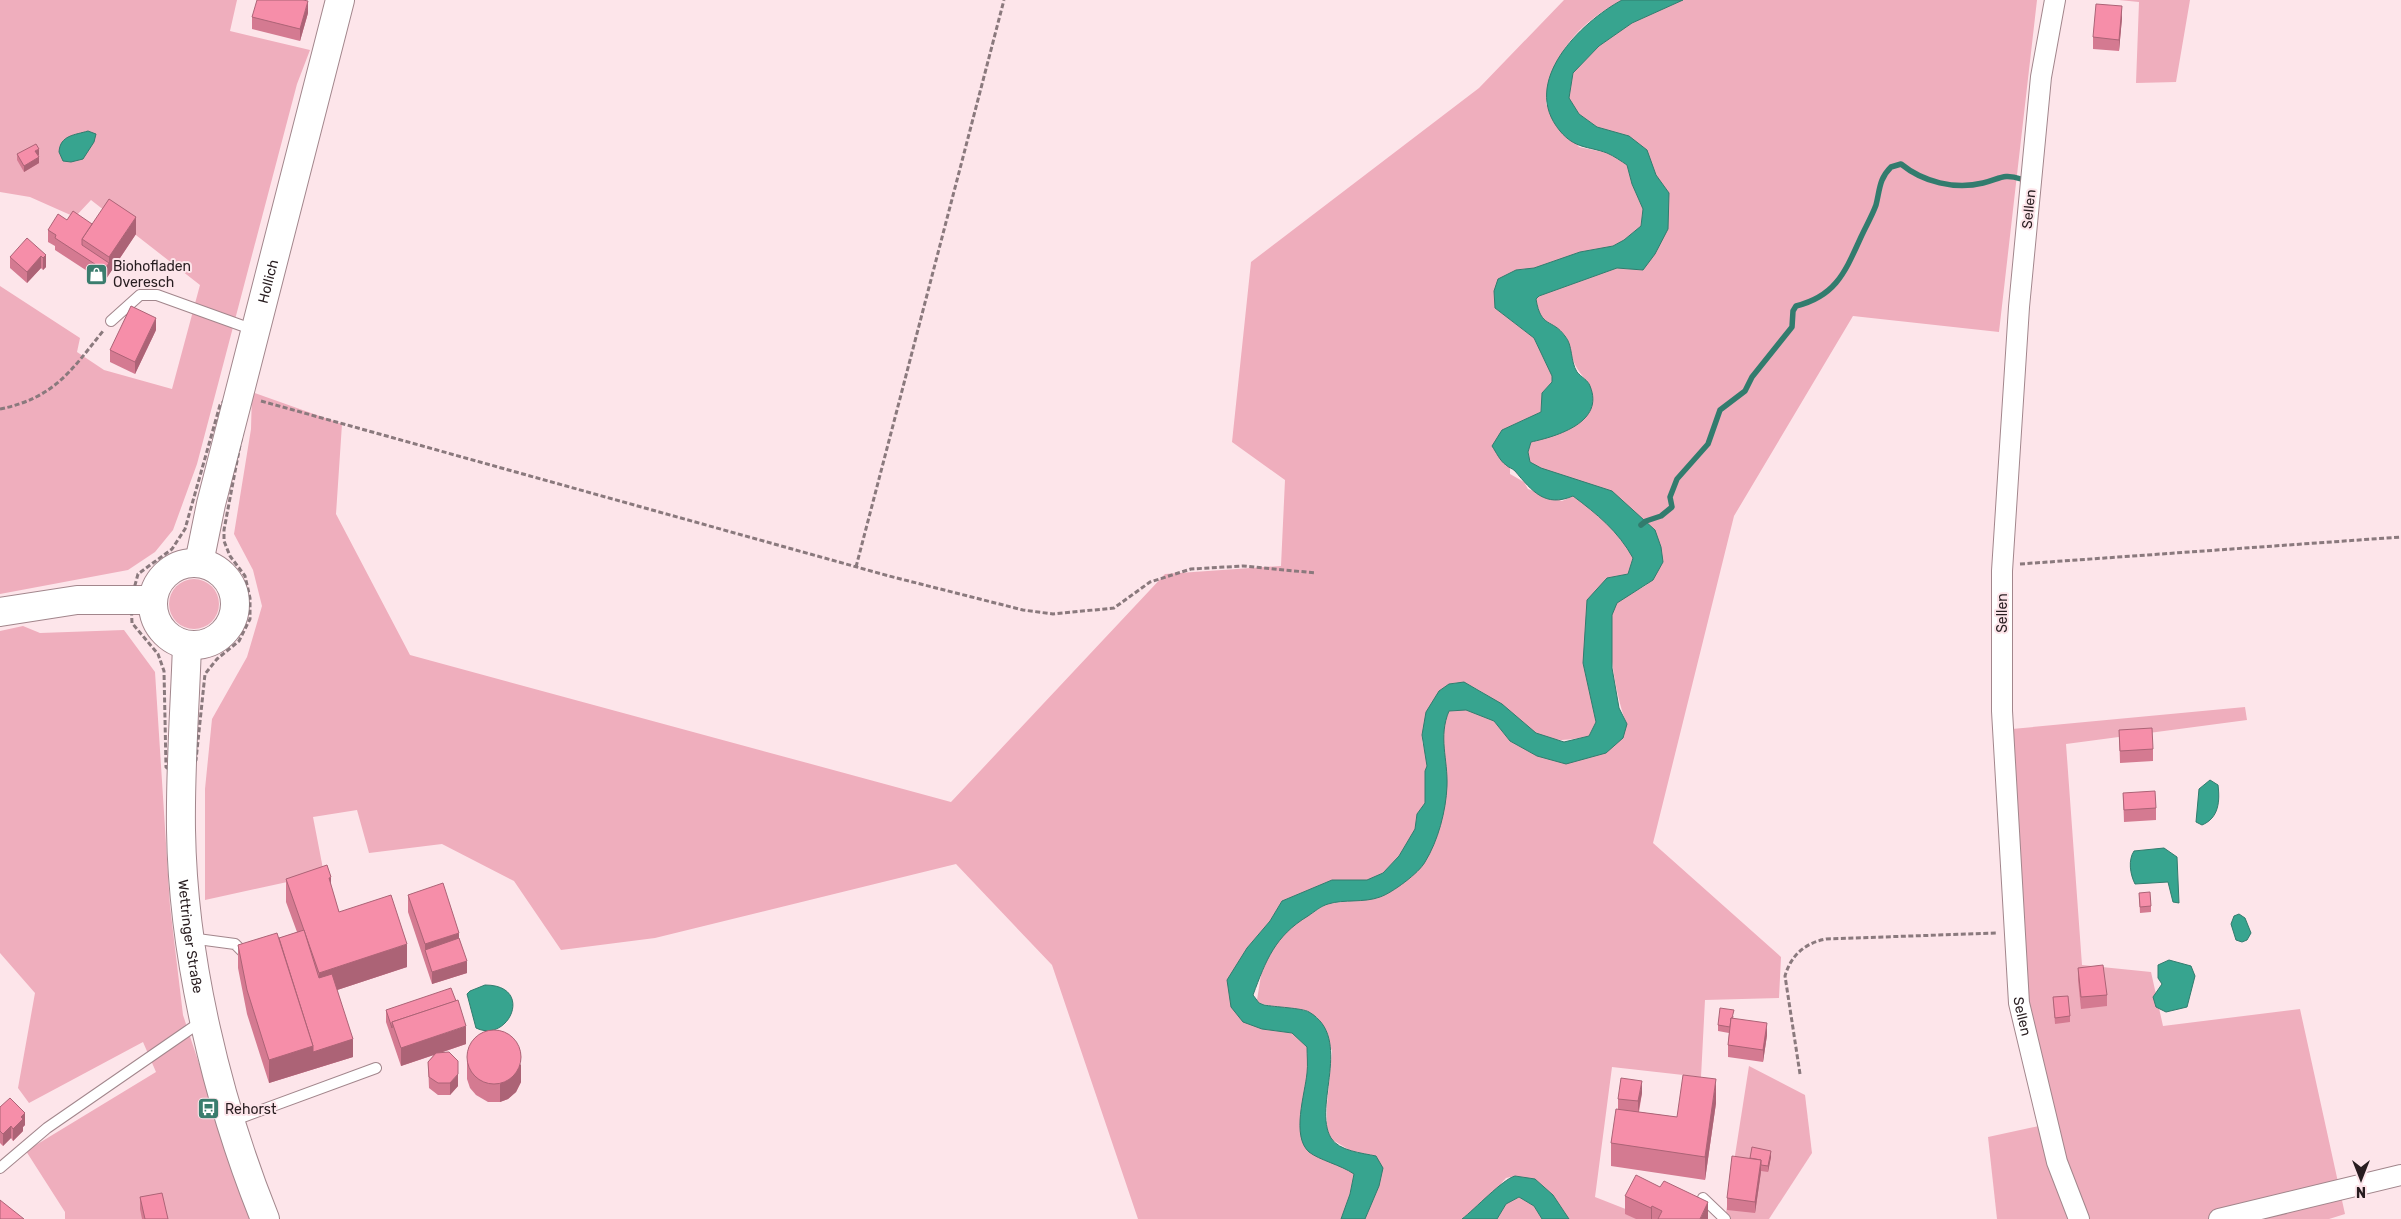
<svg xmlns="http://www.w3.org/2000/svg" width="2401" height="1219" font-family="Rubik,sans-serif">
<rect width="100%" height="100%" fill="#fde5ea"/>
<g fill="#efaebd">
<path d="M 0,0 L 237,0 L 230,31 L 310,50 L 297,84 L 197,464 L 173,530 L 155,552 L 128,570 L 0,594 L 0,286 L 80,338 L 77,352 L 104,370 L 172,389 L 200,285 L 91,200 L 75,217 L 30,197 L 0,192 Z"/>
<path d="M 1564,0 L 1622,0 C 1579,23 1550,54 1546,104 L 1579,147 L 1608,153 L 1627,165 L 1632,184 L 1643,209 L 1641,226 L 1624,240 L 1613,246 L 1580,252 L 1534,268 L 1516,270 L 1495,308 L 1534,338 L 1552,376 L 1552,382 L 1542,393 L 1541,412 L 1502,430 L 1505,465 L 1510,467 L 1510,474 L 1524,482 L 1528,489 L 1562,501 L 1573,496 C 1597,514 1618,531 1633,558 L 1628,574 L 1607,578 L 1583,663 L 1596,722 L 1589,736 C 1570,740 1555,743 1537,734 C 1510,721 1456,648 1434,703 C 1431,713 1423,726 1422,735 C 1421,745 1428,756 1427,766 C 1426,778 1425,790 1425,803 L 1417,814 L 1415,829 L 1399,856 L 1383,873 L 1367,880 L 1332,880 L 1282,901 L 1270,921 L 1247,948 L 1228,980 L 1262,1029 L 1292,1033 L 1307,1047 L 1308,1071 L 1300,1117 L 1309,1151 L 1343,1166 L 1354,1174 L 1350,1194 L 1341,1219 L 1138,1219 L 1052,965 L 956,864 L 655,938 L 561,950 L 514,881 L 442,844 L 369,853 L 357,810 L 313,817 L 324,874 L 205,900 L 205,789 L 212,719 L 247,657 L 262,606 L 253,570 L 234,534 L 251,429 L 252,392 L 342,424 L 336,514 L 410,655 L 951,802 L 1165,574 L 1281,566 L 1285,480 L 1232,442 L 1251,262 L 1479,88 Z"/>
<path d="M 1683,0 L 2037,0 L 1999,332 L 1853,316 L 1734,516 L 1653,843 L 1781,957 L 1779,998 L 1705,1000 L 1701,1077 L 1612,1067 L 1595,1197 L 1651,1219 L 1569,1219 L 1553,1195 L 1535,1179 L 1515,1176 L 1506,1178 L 1491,1195 L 1462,1219 L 1365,1219 L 1379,1186 L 1376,1156 L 1351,1151 L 1331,1139 L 1327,1129 L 1327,1105 L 1332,1051 L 1318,1018 L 1305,1010 L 1288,1010 L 1259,1003 L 1257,1000 L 1261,975 L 1272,948 L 1291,926 L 1327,904 L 1381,897 L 1447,785 L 1442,742 L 1443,726 L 1449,711 L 1466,710 L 1494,721 L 1510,741 L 1537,756 L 1627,724 C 1617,704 1600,617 1618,602 C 1628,593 1646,589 1653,578 C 1657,573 1660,567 1663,562 L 1530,462 L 1528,452 L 1531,442 L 1571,428 L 1589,383 C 1580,374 1574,366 1571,353 C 1570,348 1569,342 1567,338 C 1555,319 1542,332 1536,299 L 1539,296 L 1606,272 L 1617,268 L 1643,270 L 1669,193 L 1656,176 L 1646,150 L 1629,136 L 1597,127 L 1579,114 L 1569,98 L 1573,73 L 1599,46 L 1632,23 Z"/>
<path d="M 2119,0 L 2190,0 L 2176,82 L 2136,83 L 2139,2 Z"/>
<circle cx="194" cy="604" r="25"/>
<path d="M 23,626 L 40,633 L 124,630 L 155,672 L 170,906 L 183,1015 L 250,1219 L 65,1219 L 65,1212 L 26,1151 L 156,1072 L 143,1042 L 29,1103 L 18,1088 L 35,993 L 0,953 L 0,631 Z"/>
<path d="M 2245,707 L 2247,720 L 2066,744 L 2082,965 L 2151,972 L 2163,1026 L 2300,1009 L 2345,1214 L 2329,1219 L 2089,1219 L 2065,1159 L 2028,996 L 2012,729 Z"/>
<path d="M 1749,1066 L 1805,1095 L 1812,1153 L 1769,1219 L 1725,1219 Z"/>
<path d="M 2039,1126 L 2070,1219 L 1997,1219 L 1988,1137 Z"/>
<path d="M 1519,1197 L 1534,1206 L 1542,1219 L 1497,1219 L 1506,1204 Z"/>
</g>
<g fill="#37a48f" stroke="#327c6e">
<path d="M 1622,0 L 1683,0 L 1632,23 L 1599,46 L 1573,73 L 1569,98 L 1579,114 L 1597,127 L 1629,136 L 1647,150 L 1656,175 L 1669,193 L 1668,229 L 1655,254 L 1643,270 L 1617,268 L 1539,296 L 1536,299 C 1541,329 1552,318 1565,336 C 1573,345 1570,361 1577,372 C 1581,377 1588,380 1590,386 C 1605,422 1558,436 1531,442 L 1528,452 L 1530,462 L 1541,468 L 1612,491 L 1655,530 L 1661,547 L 1663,562 L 1653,580 L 1617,603 L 1612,615 L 1612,668 L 1619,708 L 1627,724 L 1623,738 L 1606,753 L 1566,764 L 1537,756 L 1510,741 L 1494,721 L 1466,710 L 1449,711 C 1438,737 1448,759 1447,786 C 1446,811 1438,841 1425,862 C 1419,873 1392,893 1380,897 C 1364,903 1344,899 1328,904 C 1321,906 1314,912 1308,916 C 1275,936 1266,960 1253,995 L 1259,1003 L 1264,1005 C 1274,1007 1303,1008 1309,1012 C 1354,1038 1312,1106 1331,1138 C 1339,1151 1362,1153 1376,1156 L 1383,1168 L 1379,1186 L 1365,1219 L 1341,1219 L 1350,1194 L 1354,1174 C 1341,1165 1319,1160 1309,1152 C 1291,1136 1305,1094 1307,1073 C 1308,1065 1307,1055 1307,1047 L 1292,1033 L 1262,1029 L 1243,1022 L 1231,1007 L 1227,980 L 1247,948 L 1270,921 L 1282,901 L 1332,880 L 1367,880 L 1383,873 L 1399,856 L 1415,829 L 1417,814 L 1425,803 L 1425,771 L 1427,766 L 1422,735 L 1426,712 L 1439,691 L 1449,684 L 1464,682 L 1502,704 L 1536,733 L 1564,742 L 1589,736 L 1596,722 L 1583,663 L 1587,600 L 1607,578 L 1628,574 L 1633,558 C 1618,531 1597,514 1573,496 C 1545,508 1532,491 1515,471 C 1512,468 1509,468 1506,465 C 1500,461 1496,452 1492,446 L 1502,430 L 1541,412 L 1542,393 L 1552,382 L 1552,376 L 1534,338 L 1495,308 L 1494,291 L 1498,279 L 1516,270 L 1534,268 L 1580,252 L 1613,246 L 1624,240 L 1641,226 L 1643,209 L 1632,184 L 1627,165 C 1621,161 1614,156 1607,153 C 1588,146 1575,149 1560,131 C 1519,82 1581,22 1622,0 Z"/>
<path d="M 88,131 L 96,134 L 94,142 L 83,159 L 71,162 L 63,161 L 59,152 C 60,135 75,135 88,131 Z"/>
<path d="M 2210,780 L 2218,785 C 2220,801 2219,818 2202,825 L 2196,822 L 2199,789 Z"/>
<path d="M 2164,848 L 2177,857 L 2179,903 L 2173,902 L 2168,882 L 2135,884 C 2130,874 2128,860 2134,851 Z"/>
<path d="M 2239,914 L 2245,918 L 2251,933 L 2247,940 L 2242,942 L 2236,940 L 2231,924 L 2234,916 Z"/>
<path d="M 2169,960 L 2191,966 L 2195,976 L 2187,1007 L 2166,1012 L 2156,1007 L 2153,997 L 2162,984 L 2158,978 L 2158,965 Z"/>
<path d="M 485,985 C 535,985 509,1044 476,1028 L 467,994 L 470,991 Z"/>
<path d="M 1515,1176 L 1535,1179 L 1553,1195 L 1569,1219 L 1542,1219 L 1534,1206 L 1519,1197 L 1506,1204 L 1497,1219 L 1462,1219 C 1475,1209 1503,1179 1515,1176 Z"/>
</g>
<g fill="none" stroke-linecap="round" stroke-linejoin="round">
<path stroke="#327c6e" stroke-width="5.5" d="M 1641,525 L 1646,521 L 1661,516 L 1672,507 L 1670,497 L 1677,479 L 1708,444 L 1720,410 L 1745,391 L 1752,377 L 1792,327 L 1793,311 L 1796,306 C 1836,296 1845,272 1861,237 C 1866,226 1872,216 1876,205 C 1880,189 1879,179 1891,167 L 1901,164 C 1923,182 1955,190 1983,183 C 2000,179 2003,173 2021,179"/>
<defs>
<g id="lane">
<path d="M 111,321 L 140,295 L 157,295 L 254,330"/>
<path d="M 190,938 L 235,944 L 244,953"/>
<path d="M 232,1121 L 376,1068"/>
<path d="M 0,1168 L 47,1128 L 202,1021"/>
<path d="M 1703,1198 L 1725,1219"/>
</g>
<g id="street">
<path id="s1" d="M 2055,0 L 2041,77 L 2019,307 L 2002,571 L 2002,711 L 2019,1003 L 2057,1162 L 2079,1219"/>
<path d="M 2219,1219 L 2401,1175"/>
</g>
<g id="secondary">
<path id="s2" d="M 187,645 C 185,706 180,768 181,830 C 183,958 217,1100 265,1219"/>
</g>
<g id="primary">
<circle cx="194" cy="604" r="41"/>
<path id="s3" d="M 199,563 L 211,504 L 340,0"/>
<path d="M 0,612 L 77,600 L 152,600"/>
</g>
</defs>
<use href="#lane" stroke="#a2868c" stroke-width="12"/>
<use href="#street" stroke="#a2868c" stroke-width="22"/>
<use href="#secondary" stroke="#a2868c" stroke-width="30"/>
<use href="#primary" stroke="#a2868c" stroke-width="30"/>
<g stroke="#8a797d" stroke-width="3" stroke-dasharray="5 2.5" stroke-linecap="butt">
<path d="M 241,386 L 244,424 L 224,530 L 224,541 L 230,556 L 245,576 L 250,598 L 250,619 L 239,641 L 217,659 L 205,674 L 196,760 L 182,780 L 166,767 L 164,671 L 158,654 L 132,623 L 131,600 L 138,574 L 172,549 L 185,529 L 220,405 Z"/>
<path d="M 261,401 L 889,576 L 1023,610 L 1053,614 L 1114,608 L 1150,582 L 1191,569 L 1243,566 L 1316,573"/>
<path d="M 0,409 C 54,398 71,371 103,331"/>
<path d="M 2020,564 L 2401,537"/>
<path d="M 856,567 L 1004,0"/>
<path d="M 1800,1074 L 1785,976 C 1791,955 1805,943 1826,939 L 1996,933"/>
</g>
<use href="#lane" stroke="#fff" stroke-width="10"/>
<use href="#street" stroke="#fff" stroke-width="20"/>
<use href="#secondary" stroke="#fff" stroke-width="28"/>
<use href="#primary" stroke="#fff" stroke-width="28"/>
</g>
<g fill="#d47a91">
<path d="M 308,13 L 300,41 L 252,29 L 252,17 Z"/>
<path d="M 2122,18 L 2119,51 L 2093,49 L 2093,37 Z"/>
<path d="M 17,154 L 39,155 L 38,156 L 39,163 L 24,172 L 17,160 Z"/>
<path d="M 67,220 L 92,224 L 136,234 L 104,282 L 55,250 L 55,246 L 48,242 L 48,230 Z"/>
<path d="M 46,255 L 46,267 L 43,270 L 41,268 L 27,283 L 10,268 L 10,257 Z"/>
<path d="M 156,330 L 135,374 L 110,362 L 110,350 Z"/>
<path d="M 2119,730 L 2153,749 L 2153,761 L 2120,763 Z"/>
<path d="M 2123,793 L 2156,808 L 2156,820 L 2124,822 Z"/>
<path d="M 286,879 L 331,887 L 339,912 L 407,967 L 337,990 L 353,1057 L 269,1083 L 247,1014 L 238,968 L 238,945 L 279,938 L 297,932 L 286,902 Z"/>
<path d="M 2139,893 L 2151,906 L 2151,912 L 2140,913 Z"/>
<path d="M 408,895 L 459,938 L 467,973 L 432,984 L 408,912 Z"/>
<path d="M 2078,968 L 2107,995 L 2107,1006 L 2081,1009 L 2078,980 Z"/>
<path d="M 2053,997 L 2070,1016 L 2070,1022 L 2055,1024 Z"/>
<path d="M 386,1010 L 466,1044 L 440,1053 L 458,1086 L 450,1095 L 438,1095 L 429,1088 L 428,1062 L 434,1055 L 401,1066 L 386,1022 Z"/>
<path d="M 1734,1016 L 1733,1018 L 1767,1035 L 1763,1062 L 1728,1057 L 1728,1045 L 1729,1033 L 1718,1031 L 1718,1025 Z"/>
<path d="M 467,1061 L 521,1082 L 516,1092 L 508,1099 L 500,1102 L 488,1102 L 476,1095 L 470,1088 L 467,1079 Z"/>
<path d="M 1642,1093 L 1639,1112 L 1677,1117 L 1716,1103 L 1705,1180 L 1611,1166 L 1611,1143 L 1618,1109 L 1618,1099 Z"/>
<path d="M 0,1107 L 25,1125 L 23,1127 L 23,1131 L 13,1141 L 11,1138 L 3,1146 L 0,1143 Z"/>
<path d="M 1771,1157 L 1768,1172 L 1761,1171 L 1755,1213 L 1727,1210 L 1727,1198 L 1750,1158 Z"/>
<path d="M 1625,1196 L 1708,1219 L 1636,1219 L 1625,1214 Z"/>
<path d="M 140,1197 L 168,1219 L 142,1219 L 140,1209 Z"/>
</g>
<g fill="#ac6376">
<path d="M 308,1 L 308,13 L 300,41 L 300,29 Z"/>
<path d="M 2122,6 L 2122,18 L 2119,51 L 2119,40 Z"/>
<path d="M 39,149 L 39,155 L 35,157 L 35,151 Z"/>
<path d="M 39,157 L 39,163 L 24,172 L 24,166 Z"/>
<path d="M 136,217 L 136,234 L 104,282 L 104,270 L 109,263 L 109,257 Z"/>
<path d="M 46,255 L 46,267 L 43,270 L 43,258 Z"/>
<path d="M 41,256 L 41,268 L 27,283 L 27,272 Z"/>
<path d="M 156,318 L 156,330 L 135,374 L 135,362 Z"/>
<path d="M 331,877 L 331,901 L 329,878 Z"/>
<path d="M 459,933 L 459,950 L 425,950 L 425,962 L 425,944 Z"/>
<path d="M 407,944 L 407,967 L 319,996 L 319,973 Z"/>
<path d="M 467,961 L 467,973 L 432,984 L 432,972 Z"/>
<path d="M 1767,1023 L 1767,1035 L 1763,1062 L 1763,1050 Z"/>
<path d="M 466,1026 L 466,1044 L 401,1066 L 401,1048 Z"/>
<path d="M 353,1039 L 353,1057 L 269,1083 L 269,1060 L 313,1046 Z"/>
<path d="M 521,1064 L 521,1082 L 516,1092 L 508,1099 L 500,1102 L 500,1084 Z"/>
<path d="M 458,1074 L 458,1086 L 450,1095 L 450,1083 Z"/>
<path d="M 1716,1079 L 1716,1103 L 1705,1180 L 1705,1157 Z"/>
<path d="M 1642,1081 L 1642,1093 L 1638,1113 L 1638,1101 Z"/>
<path d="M 25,1113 L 25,1125 L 23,1127 L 23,1131 L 13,1141 L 13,1129 L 21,1117 Z"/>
<path d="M 11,1126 L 11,1138 L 3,1146 L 3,1134 Z"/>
<path d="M 1771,1151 L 1771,1157 L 1768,1172 L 1768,1166 Z"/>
<path d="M 1761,1160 L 1761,1172 L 1755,1213 L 1755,1202 Z"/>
<path d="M 1708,1202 L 1708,1219 L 1700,1219 Z"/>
<path d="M 1652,1206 L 1652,1219 L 1651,1219 L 1651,1208 Z"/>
</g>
<g fill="#f68ea9" stroke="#ac6376">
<path d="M 257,0 L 303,0 L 308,1 L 300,29 L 252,17 Z"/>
<path d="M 2096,4 L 2122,6 L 2119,40 L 2093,37 Z"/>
<path d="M 36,144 L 39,149 L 35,151 L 39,157 L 24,166 L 17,154 Z"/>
<path d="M 109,199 L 136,217 L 109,257 L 82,239 Z"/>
<path d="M 73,211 L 92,224 L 82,239 L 82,245 L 109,263 L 104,270 L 55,238 L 56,235 L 48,230 L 58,214 L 67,220 Z"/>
<path d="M 27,238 L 46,255 L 43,258 L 41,256 L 27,272 L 10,257 Z"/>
<path d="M 131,306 L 156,318 L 135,362 L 110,350 Z"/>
<path d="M 2152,728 L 2153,749 L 2120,751 L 2119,730 Z"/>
<path d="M 2155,791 L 2156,808 L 2124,810 L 2123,793 Z"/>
<path d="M 327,865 L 331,877 L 329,878 L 339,912 L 391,895 L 407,944 L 319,973 L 286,879 Z"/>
<path d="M 443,883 L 459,933 L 425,944 L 408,895 Z"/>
<path d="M 2150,892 L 2151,906 L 2140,907 L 2139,893 Z"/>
<path d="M 304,930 L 319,978 L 332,974 L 353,1039 L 313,1052 L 313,1046 L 279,938 Z"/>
<path d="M 277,933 L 313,1046 L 269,1060 L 247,990 L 238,945 Z"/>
<path d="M 459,938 L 467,961 L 432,972 L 425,950 Z"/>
<path d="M 2103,965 L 2107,995 L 2081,997 L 2078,968 Z"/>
<path d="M 451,988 L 456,1001 L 392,1022 L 392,1028 L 386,1010 Z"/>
<path d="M 2068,996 L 2070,1016 L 2055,1018 L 2053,997 Z"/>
<path d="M 458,1000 L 466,1026 L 401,1048 L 392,1022 Z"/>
<path d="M 1720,1008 L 1734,1010 L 1732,1018 L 1731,1018 L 1730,1027 L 1718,1025 Z"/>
<path d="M 1731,1018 L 1767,1023 L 1763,1050 L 1728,1045 Z"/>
<circle cx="494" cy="1057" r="27"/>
<path d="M 449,1052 L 458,1061 L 458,1074 L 450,1083 L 438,1083 L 429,1077 L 428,1062 L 436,1053 Z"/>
<path d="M 1683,1075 L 1716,1079 L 1705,1157 L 1611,1143 L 1616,1109 L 1677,1117 Z"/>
<path d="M 1621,1078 L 1642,1081 L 1638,1101 L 1618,1099 Z"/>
<path d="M 10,1098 L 25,1113 L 21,1117 L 23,1119 L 13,1129 L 11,1126 L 3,1134 L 0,1131 L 0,1107 Z"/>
<path d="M 1752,1147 L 1771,1151 L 1768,1166 L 1761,1165 L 1761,1160 L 1750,1158 Z"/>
<path d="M 1732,1156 L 1761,1160 L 1755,1202 L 1727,1198 Z"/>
<path d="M 1636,1175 L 1660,1187 L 1664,1181 L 1708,1202 L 1700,1219 L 1658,1219 L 1662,1211 L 1652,1206 L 1651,1208 L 1625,1196 Z"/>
<path d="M 162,1193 L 168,1219 L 145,1219 L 140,1197 Z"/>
<path d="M 0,1200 L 24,1219 L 0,1219 Z"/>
</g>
<defs>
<symbol id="shop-square" viewBox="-11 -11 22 22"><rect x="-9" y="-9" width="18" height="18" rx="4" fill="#3b7d6e" stroke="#fde5ea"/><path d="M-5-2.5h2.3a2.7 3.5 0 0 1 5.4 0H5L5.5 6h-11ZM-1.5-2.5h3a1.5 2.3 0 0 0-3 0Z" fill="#fff"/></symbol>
<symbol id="bus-square" viewBox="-11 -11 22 22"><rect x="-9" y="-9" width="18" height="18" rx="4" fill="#3b7d6e" stroke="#fde5ea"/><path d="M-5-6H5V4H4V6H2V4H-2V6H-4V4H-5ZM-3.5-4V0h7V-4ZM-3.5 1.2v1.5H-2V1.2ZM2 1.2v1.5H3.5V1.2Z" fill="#fff"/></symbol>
</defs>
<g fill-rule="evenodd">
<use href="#shop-square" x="84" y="262" width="25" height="25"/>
<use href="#bus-square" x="196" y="1096" width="25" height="25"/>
</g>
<g text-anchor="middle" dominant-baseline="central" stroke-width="4" stroke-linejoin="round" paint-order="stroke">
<g font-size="14" fill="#281d20" stroke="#fde5ea">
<text transform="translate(2029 209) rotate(-84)">Sellen</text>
<text stroke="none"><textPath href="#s3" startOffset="290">Hollich</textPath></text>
<text transform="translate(2002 613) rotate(-90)">Sellen</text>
<text stroke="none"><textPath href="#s2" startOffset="292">Wettringer Straße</textPath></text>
<text stroke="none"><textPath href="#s1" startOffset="1020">Sellen</textPath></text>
</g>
<g font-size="14" fill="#281d20" stroke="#fde5ea" text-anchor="start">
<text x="113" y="266">Biohofladen<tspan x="113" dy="16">Overesch</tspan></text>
<text x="225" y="1109">Rehorst</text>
</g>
</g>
<g transform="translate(2361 1179) rotate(180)" stroke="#fde5ea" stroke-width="4" paint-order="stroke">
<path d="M0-4L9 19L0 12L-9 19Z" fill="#281d20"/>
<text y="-8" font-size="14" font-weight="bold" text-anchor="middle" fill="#281d20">N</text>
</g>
</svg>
